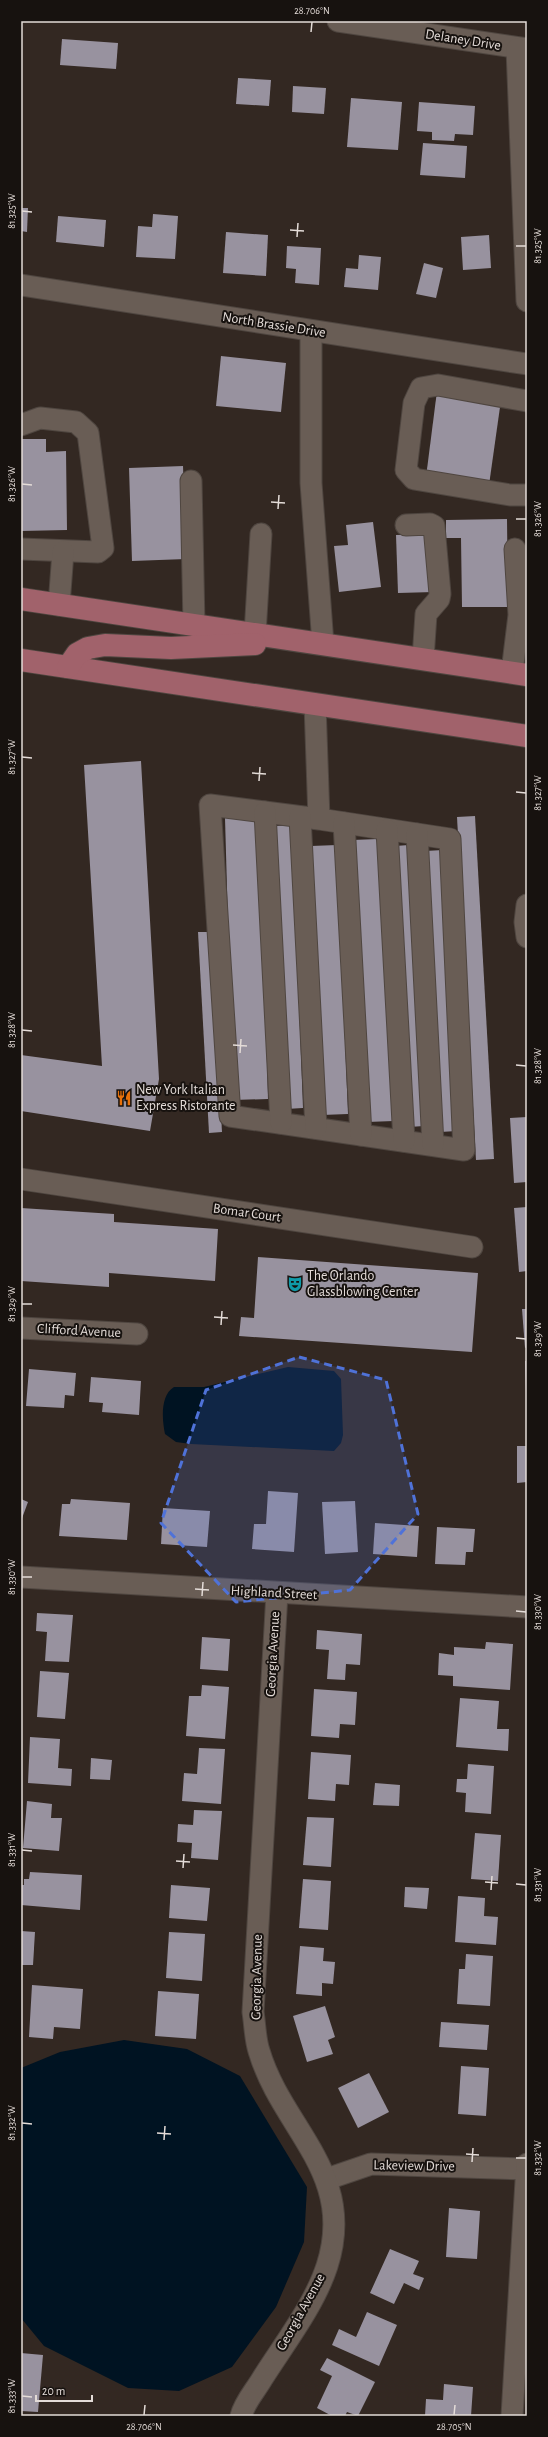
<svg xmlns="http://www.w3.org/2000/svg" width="548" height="2437" font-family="'Alegreya Sans',sans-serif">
<rect width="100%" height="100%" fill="#332822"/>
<g fill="#001322">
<path d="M 288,1367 L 334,1371 L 341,1379 L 343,1435 L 341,1443 L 334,1451 L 191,1444 L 176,1442 L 165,1434 C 162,1420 160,1395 174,1387 L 204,1387 Z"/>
<path d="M 124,2040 L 187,2049 L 240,2076 L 307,2187 L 304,2242 L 276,2307 L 232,2367 L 179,2391 L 128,2388 L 44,2346 L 21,2318 L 21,2068 L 60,2052 Z"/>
</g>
<g fill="#98929f">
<path d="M 62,39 L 118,43 L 116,69 L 60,65 Z"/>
<path d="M 238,78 L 271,80 L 269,106 L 236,104 Z"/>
<path d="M 293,86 L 326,88 L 324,114 L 292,112 Z"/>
<path d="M 351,98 L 402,102 L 398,150 L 347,147 Z"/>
<path d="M 419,102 L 475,106 L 473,135 L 455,134 L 454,141 L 432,140 L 432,132 L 417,131 Z"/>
<path d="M 423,143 L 467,146 L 465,178 L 420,175 Z"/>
<path d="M 21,208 L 28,208 L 27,232 L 21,231 Z"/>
<path d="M 153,214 L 178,216 L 175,259 L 136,257 L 138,226 L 152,227 Z"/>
<path d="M 58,216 L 106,220 L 104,247 L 56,242 Z"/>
<path d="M 226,232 L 268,235 L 266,276 L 223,273 Z"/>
<path d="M 489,235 L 491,268 L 463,270 L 461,237 Z"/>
<path d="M 287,246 L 321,248 L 319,285 L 295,283 L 296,269 L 286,268 Z"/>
<path d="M 359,255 L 381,257 L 378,290 L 344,287 L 346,268 L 358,269 Z"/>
<path d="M 424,263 L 443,268 L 436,298 L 416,294 Z"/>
<path d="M 221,356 L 286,363 L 281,412 L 216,406 Z"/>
<path d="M 437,391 L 501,400 L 489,485 L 426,477 Z"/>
<path d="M 21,439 L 46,439 L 46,452 L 66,451 L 67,530 L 21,531 Z"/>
<path d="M 183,466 L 186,559 L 132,561 L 129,468 Z"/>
<path d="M 507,519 L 508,607 L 462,607 L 461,538 L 446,538 L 446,520 Z"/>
<path d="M 373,522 L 381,587 L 339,592 L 334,546 L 348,545 L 346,525 Z"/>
<path d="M 432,534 L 434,592 L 398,593 L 396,535 Z"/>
<path d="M 141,761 L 159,1079 L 150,1131 L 21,1111 L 21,1055 L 102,1066 L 84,765 Z"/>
<path d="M 475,816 L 494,1159 L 476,1160 L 457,817 Z"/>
<path d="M 260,817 L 268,1099 L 233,1100 L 225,818 Z"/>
<path d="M 292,825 L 303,1108 L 286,1109 L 275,826 Z"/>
<path d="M 378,839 L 394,1121 L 367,1122 L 352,840 Z"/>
<path d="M 337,845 L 348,1114 L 322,1115 L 311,846 Z"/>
<path d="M 409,845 L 424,1126 L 409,1127 L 395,846 Z"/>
<path d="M 443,850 L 457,1131 L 440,1132 L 425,851 Z"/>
<path d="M 198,932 L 211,932 L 222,1132 L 209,1133 Z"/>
<path d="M 527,1117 L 527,1182 L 514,1183 L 510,1118 Z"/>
<path d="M 527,1207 L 527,1271 L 519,1272 L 514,1208 Z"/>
<path d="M 21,1208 L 114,1214 L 114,1222 L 218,1229 L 215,1281 L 109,1273 L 109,1287 L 21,1281 Z"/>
<path d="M 258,1257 L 478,1273 L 472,1352 L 239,1336 L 241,1317 L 254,1318 Z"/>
<path d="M 522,1309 L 527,1309 L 527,1347 L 525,1348 Z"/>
<path d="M 525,1361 L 527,1361 L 527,1392 L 526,1392 Z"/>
<path d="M 29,1369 L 76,1373 L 74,1396 L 65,1395 L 64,1408 L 26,1406 Z"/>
<path d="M 91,1377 L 141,1381 L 139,1415 L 102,1412 L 103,1403 L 89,1402 Z"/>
<path d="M 517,1446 L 527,1446 L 527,1482 L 517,1483 Z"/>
<path d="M 268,1491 L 298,1493 L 294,1552 L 252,1549 L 254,1524 L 266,1524 Z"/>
<path d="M 21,1499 L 28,1502 L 21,1521 Z"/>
<path d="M 71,1499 L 130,1503 L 127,1540 L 59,1536 L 62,1504 L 70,1504 Z"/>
<path d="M 355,1501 L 358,1552 L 325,1554 L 322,1502 Z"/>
<path d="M 163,1508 L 210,1511 L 207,1547 L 161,1544 Z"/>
<path d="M 375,1523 L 419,1526 L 417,1557 L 373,1554 Z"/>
<path d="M 437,1527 L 475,1529 L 473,1552 L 466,1552 L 465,1565 L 435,1564 Z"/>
<path d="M 37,1613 L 73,1615 L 69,1662 L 45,1661 L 47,1632 L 36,1631 Z"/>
<path d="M 317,1630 L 362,1634 L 360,1665 L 346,1664 L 345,1680 L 327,1679 L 329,1650 L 316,1649 Z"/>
<path d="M 202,1637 L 230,1639 L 228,1671 L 200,1669 Z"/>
<path d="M 486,1642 L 513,1644 L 510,1690 L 453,1686 L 453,1676 L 438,1675 L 439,1653 L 454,1655 L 454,1647 L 485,1649 Z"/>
<path d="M 40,1671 L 69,1673 L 65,1719 L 37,1717 Z"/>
<path d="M 202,1685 L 229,1687 L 225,1739 L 186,1736 L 189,1696 L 201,1696 Z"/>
<path d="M 314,1689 L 357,1692 L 355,1725 L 340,1724 L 339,1738 L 311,1736 Z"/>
<path d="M 460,1698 L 499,1701 L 497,1729 L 509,1729 L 508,1751 L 456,1747 Z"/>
<path d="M 30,1737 L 60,1739 L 58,1768 L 72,1769 L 71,1786 L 28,1783 Z"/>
<path d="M 199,1748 L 225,1749 L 221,1804 L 182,1801 L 184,1773 L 197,1774 Z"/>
<path d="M 311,1752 L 351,1755 L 349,1785 L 336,1784 L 335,1801 L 308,1799 Z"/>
<path d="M 91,1758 L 112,1760 L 110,1780 L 90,1779 Z"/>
<path d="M 468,1764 L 494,1766 L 491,1814 L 465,1812 L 466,1793 L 456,1792 L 457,1779 L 467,1779 Z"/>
<path d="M 375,1783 L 400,1785 L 399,1806 L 373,1805 Z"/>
<path d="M 27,1801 L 52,1804 L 51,1818 L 62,1818 L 59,1851 L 23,1848 Z"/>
<path d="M 194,1810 L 222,1811 L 218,1860 L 191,1858 L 192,1843 L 177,1842 L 178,1824 L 193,1825 Z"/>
<path d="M 307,1817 L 334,1818 L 331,1867 L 303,1865 Z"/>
<path d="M 475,1833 L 501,1835 L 498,1881 L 471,1879 Z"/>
<path d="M 30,1872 L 82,1875 L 80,1910 L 21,1905 L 21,1885 L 24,1885 L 24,1879 L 29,1879 Z"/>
<path d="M 303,1879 L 331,1881 L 328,1930 L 299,1928 Z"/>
<path d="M 171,1885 L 210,1888 L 207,1921 L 169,1918 Z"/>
<path d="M 405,1887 L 429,1888 L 427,1909 L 404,1907 Z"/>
<path d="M 458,1896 L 485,1898 L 484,1916 L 498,1917 L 496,1945 L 455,1942 Z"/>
<path d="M 21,1931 L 35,1932 L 33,1965 L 21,1965 Z"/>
<path d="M 169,1932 L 205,1934 L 202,1981 L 166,1978 Z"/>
<path d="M 300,1946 L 324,1948 L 323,1961 L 335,1962 L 333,1984 L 322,1983 L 322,1996 L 296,1994 Z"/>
<path d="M 466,1954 L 493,1956 L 490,2006 L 457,2004 L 459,1969 L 465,1969 Z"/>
<path d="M 32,1985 L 83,1989 L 80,2029 L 54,2027 L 53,2039 L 29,2037 Z"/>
<path d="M 158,1991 L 199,1994 L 196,2039 L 155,2036 Z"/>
<path d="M 325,2006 L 335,2037 L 328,2040 L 333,2054 L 307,2062 L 293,2016 Z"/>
<path d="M 441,2022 L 489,2025 L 487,2050 L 439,2047 Z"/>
<path d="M 461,2066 L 489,2068 L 486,2116 L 458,2114 Z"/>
<path d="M 369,2073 L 389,2112 L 358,2128 L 338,2088 Z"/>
<path d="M 449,2208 L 480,2211 L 477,2259 L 446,2257 Z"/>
<path d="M 390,2249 L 419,2261 L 413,2274 L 424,2278 L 419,2290 L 404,2283 L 394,2304 L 370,2293 Z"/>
<path d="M 367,2312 L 397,2325 L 379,2366 L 332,2345 L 339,2329 L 356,2337 Z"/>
<path d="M 21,2353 L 43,2355 L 38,2412 L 21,2411 Z"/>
<path d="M 327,2358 L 375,2382 L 358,2416 L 347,2412 L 345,2416 L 332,2416 L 317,2408 L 332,2376 L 320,2370 Z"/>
<path d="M 444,2384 L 473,2387 L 471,2416 L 425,2416 L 426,2399 L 443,2400 Z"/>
</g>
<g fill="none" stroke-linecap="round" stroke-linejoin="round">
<defs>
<g id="minor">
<path d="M 338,21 L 527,49"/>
<path d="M 517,49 L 527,301"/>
<path d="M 21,285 L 527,364"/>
<path d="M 311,331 L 311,483 L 323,644"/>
<path d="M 527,401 L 438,385 L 421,388 L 414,403 L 406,470 L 414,479 L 510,495 L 527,495"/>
<path d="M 21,425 L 40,418 L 76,422 L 88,433 L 103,548 L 98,552 L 21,549"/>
<path d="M 191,481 L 194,625"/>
<path d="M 406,525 L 430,524 L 434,526 L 440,594 L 439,599 L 426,614 L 423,659"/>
<path d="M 59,605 L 63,552"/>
<path d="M 255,634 L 261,534"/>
<path d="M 512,672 L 519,615 L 515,549"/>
<path d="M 315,704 L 319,819 L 210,805 L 230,1116 L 464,1150 L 450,839 L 319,819"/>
<path d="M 265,812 L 281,1123"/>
<path d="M 300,817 L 316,1128"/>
<path d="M 344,823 L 361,1135"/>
<path d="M 387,830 L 404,1141"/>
<path d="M 417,834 L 433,1145"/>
<path d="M 527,905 L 525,922 L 527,937"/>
<path d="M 21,1179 L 472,1247"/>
<path d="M 21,1328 L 137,1334"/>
<path d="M 21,1577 L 527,1607"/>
<path d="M 327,2179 L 371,2164 L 527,2169"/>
<path d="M 241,2416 C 244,2403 255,2391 262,2379 C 284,2344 314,2306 327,2266 C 357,2173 282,2129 259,2051 C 255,2039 255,2024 253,2012 L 277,1593"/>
<path d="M 512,2416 L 527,2164"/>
</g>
<g id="major">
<path d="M 21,599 L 527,675"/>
<path d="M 21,660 L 527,736"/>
<path d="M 68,667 L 77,654 L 88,648 L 105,645 L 171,648 L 255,644"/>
</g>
</defs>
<use href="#minor" stroke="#4f4640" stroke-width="23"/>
<use href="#major" stroke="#4f4640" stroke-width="24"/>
<use href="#minor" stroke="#695d55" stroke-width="21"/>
<use href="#major" stroke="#a1626b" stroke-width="22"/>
</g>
<path fill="#4f72d8" fill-opacity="0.2" stroke="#4f72d8" stroke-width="3" stroke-dasharray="8 5" stroke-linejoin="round" d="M 299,1357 L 386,1380 L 418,1514 L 350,1590 L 236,1602 L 161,1523 L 206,1390 Z"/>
<path fill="none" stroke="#e4dcd8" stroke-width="1.5" d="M 311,32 L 312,22M 22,211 L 32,212M 290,230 L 304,231M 297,237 L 298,223M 516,246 L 526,246M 22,484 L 32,485M 271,502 L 285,503M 278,509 L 279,495M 516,519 L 526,519M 22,757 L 32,758M 252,773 L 266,774M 259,781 L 260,767M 516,792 L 526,793M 22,1030 L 32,1031M 233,1045 L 247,1046M 240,1053 L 241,1039M 516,1065 L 526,1066M 22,1304 L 32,1304M 214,1317 L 228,1318M 221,1325 L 222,1311M 516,1338 L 526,1339M 22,1577 L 32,1577M 195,1589 L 209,1590M 202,1596 L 203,1582M 516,1611 L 526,1612M 22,1850 L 32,1851M 176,1861 L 190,1862M 183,1868 L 184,1854M 485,1882 L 498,1883M 516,1884 L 526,1885M 491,1890 L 492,1876M 22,2123 L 32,2124M 157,2133 L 171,2134M 164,2140 L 165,2126M 466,2154 L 479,2155M 516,2158 L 526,2158M 472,2162 L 473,2148M 22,2396 L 32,2397M 144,2415 L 145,2405M 454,2415 L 455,2405"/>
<defs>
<symbol id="restaurant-bare" viewBox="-9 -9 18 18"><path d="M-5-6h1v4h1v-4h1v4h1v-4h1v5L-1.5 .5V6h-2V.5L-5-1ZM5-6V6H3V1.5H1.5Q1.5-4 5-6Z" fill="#e8710a" stroke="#17120f" stroke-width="2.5" paint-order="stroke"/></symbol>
<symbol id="theatre-bare" viewBox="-9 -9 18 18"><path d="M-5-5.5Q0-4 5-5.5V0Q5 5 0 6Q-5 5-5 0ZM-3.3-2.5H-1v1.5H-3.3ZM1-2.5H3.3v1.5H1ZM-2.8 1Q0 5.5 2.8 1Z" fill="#0f9aa8" stroke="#17120f" stroke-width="2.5" paint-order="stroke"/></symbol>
</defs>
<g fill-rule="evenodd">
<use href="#restaurant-bare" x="113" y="1087" width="22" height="22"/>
<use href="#theatre-bare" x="284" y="1273" width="22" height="22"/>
</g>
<g text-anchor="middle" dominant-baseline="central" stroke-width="4" stroke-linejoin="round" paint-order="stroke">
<g font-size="14" fill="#e4dcd8" stroke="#17120f">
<text transform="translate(463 40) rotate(9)">Delaney Drive</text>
<text transform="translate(274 325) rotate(9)">North Brassie Drive</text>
<text transform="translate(247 1213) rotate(8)">Bomar Court</text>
<text transform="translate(79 1331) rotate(3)">Clifford Avenue</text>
<text transform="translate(274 1593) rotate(3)">Highland Street</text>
<text transform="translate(273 1654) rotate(-87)">Georgia Avenue</text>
<text transform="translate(257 1977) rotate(-89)">Georgia Avenue</text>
<text transform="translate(414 2166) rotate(1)">Lakeview Drive</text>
<text transform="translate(301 2312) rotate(-61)">Georgia Avenue</text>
</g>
<g font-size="14" fill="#e4dcd8" stroke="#17120f" text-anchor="start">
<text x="136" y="1090">New York Italian<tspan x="136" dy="16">Express Ristorante</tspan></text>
<text x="307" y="1276">The Orlando<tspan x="307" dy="16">Glassblowing Center</tspan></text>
</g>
</g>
<rect width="548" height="2437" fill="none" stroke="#17120f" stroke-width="44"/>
<path d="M36 2395v6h56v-6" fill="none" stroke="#e4dcd8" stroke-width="2"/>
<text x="42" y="2395" font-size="12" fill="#e4dcd8" stroke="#17120f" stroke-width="3" paint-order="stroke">20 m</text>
<rect x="22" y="22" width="504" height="2393" fill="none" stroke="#e4dcd8" stroke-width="1.5"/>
<g font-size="10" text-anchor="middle" fill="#e4dcd8">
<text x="312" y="14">28.706°N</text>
<text transform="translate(11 211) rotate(-90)" y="4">81.325°W</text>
<text transform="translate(537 246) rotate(-90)" y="4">81.325°W</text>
<text transform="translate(11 484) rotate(-90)" y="4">81.326°W</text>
<text transform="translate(537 519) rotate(-90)" y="4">81.326°W</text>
<text transform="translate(11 757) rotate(-90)" y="4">81.327°W</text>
<text transform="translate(537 793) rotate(-90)" y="4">81.327°W</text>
<text transform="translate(11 1030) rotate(-90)" y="4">81.328°W</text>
<text transform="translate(537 1066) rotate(-90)" y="4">81.328°W</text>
<text transform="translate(11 1304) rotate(-90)" y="4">81.329°W</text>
<text transform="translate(537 1339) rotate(-90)" y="4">81.329°W</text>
<text transform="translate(11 1577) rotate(-90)" y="4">81.330°W</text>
<text transform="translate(537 1612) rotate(-90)" y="4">81.330°W</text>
<text transform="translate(11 1850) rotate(-90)" y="4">81.331°W</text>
<text transform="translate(537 1885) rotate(-90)" y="4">81.331°W</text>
<text transform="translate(11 2123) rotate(-90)" y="4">81.332°W</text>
<text transform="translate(537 2158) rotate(-90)" y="4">81.332°W</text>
<text transform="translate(11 2396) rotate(-90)" y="4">81.333°W</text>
<text x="144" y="2430">28.706°N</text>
<text x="454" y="2430">28.705°N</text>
</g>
</svg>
